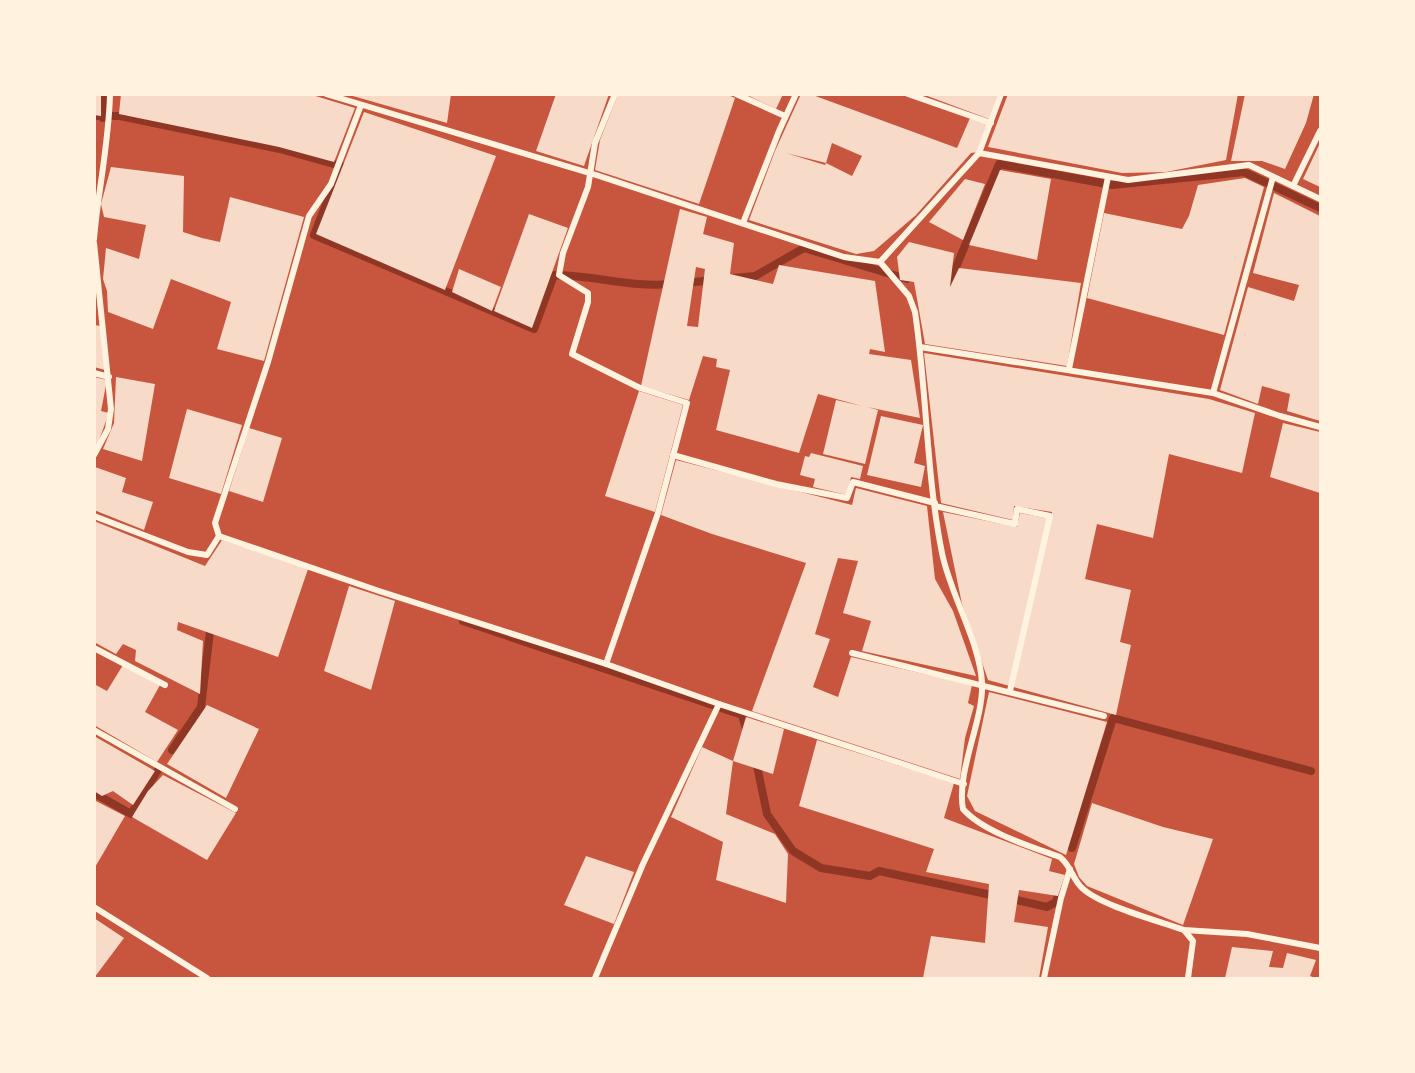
<svg xmlns="http://www.w3.org/2000/svg" width="1415" height="1073" font-family="'IBM Plex Sans',sans-serif">
<rect width="100%" height="100%" fill="#c8553d"/>
<g fill="none" stroke-linecap="round" stroke-linejoin="round">
<g stroke="#8f3625" stroke-width="8">
<path d="M 103,94 L 103,118"/>
<path d="M 94,116 L 120,116 L 280,149 L 341,166 L 314,235 L 534,329 L 554,275 C 594,275 632,288 671,284"/>
<path d="M 734,278 L 755,276 L 804,248 L 907,279"/>
<path d="M 686,283 L 713,280"/>
<path d="M 943,283 L 949,284 L 999,164 L 1112,185 L 1244,172 L 1320,208"/>
<path d="M 463,621 L 742,715 L 747,732"/>
<path d="M 172,750 L 201,707 L 211,623"/>
<path d="M 756,761 L 767,814 L 793,851 L 821,868 L 870,876 L 879,871 L 996,896"/>
<path d="M 94,793 L 131,814 L 158,770"/>
<path d="M 1072,848 L 1113,718 L 1311,771"/>
<path d="M 1008,898 L 1047,907 L 1056,902 L 1060,887"/>
</g>
</g>
<g fill="#f7dbc8" fill-rule="evenodd">
<path d="M 94,94 L 101,94 L 101,116 L 94,115 Z"/>
<path d="M 121,94 L 309,94 L 355,108 L 334,162 L 279,147 L 119,114 Z"/>
<path d="M 346,94 L 451,94 L 447,123 Z"/>
<path d="M 556,94 L 609,94 L 584,166 L 536,151 Z"/>
<path d="M 618,94 L 726,94 L 735,98 L 699,204 L 595,170 L 600,140 Z"/>
<path d="M 745,94 L 783,94 L 776,109 Z"/>
<path d="M 801,94 L 810,94 L 957,148 L 970,118 L 988,124 L 978,152 L 971,153 L 916,215 L 874,251 L 856,254 L 749,220 L 775,151 ZM 832,143 L 862,156 L 852,176 L 826,163 ZM 786,153 L 826,163 L 825,165 Z"/>
<path d="M 922,94 L 998,94 L 989,119 Z"/>
<path d="M 1008,94 L 1238,94 L 1226,160 L 1166,172 L 1122,173 L 988,147 Z"/>
<path d="M 1245,94 L 1314,94 L 1306,123 L 1285,169 L 1262,161 L 1231,161 Z"/>
<path d="M 364,112 L 496,156 L 445,290 L 316,234 Z"/>
<path d="M 1320,143 L 1320,187 L 1303,179 Z"/>
<path d="M 111,167 L 184,176 L 183,232 L 202,238 L 220,242 L 230,197 L 304,217 L 264,361 L 217,349 L 231,302 L 171,279 L 153,329 L 108,312 L 107,291 L 103,279 L 106,248 L 139,259 L 146,225 L 104,217 L 101,204 Z"/>
<path d="M 1000,170 L 1051,179 L 1037,260 L 969,245 Z"/>
<path d="M 1245,178 L 1264,187 L 1224,335 L 1087,298 L 1104,213 L 1182,229 L 1189,216 L 1198,185 Z"/>
<path d="M 965,179 L 985,184 L 963,240 L 929,222 Z"/>
<path d="M 1274,193 L 1320,216 L 1320,421 L 1287,411 L 1290,394 L 1262,386 L 1258,404 L 1220,390 L 1248,287 L 1294,301 L 1299,285 L 1253,273 Z"/>
<path d="M 680,209 L 707,217 L 703,234 L 734,243 L 730,274 L 773,284 L 779,265 L 875,281 L 885,352 L 870,349 L 869,354 L 911,360 L 920,418 L 867,407 L 878,410 L 865,464 L 823,454 L 836,400 L 862,406 L 818,394 L 799,453 L 716,430 L 730,370 L 716,367 L 717,359 L 703,356 L 689,400 L 641,386 ZM 696,267 L 705,269 L 698,327 L 687,326 Z"/>
<path d="M 529,214 L 568,228 L 532,328 L 494,311 Z"/>
<path d="M 909,242 L 954,253 L 950,287 L 959,268 L 1081,283 L 1067,366 L 925,344 L 914,282 L 900,280 L 897,257 Z"/>
<path d="M 459,269 L 501,287 L 492,311 L 452,292 Z"/>
<path d="M 94,325 L 101,326 L 105,370 L 94,367 Z"/>
<path d="M 924,353 L 1209,399 L 1255,413 L 1242,473 L 1169,454 L 1153,538 L 1097,524 L 1085,579 L 1131,590 L 1120,642 L 1131,645 L 1116,715 L 988,680 L 962,604 L 943,512 L 1017,527 L 1020,513 L 1051,519 L 1052,512 L 1014,506 L 1013,520 L 941,503 Z"/>
<path d="M 94,377 L 107,380 L 101,411 L 109,413 L 95,451 Z"/>
<path d="M 116,377 L 155,384 L 142,461 L 103,449 L 114,423 Z"/>
<path d="M 639,391 L 683,405 L 655,512 L 605,496 Z"/>
<path d="M 187,409 L 242,425 L 221,494 L 169,478 Z"/>
<path d="M 881,416 L 923,425 L 914,463 L 925,466 L 921,487 L 867,475 Z"/>
<path d="M 1283,423 L 1320,432 L 1320,493 L 1270,477 Z"/>
<path d="M 249,428 L 282,438 L 263,502 L 229,491 Z"/>
<path d="M 811,453 L 863,466 L 860,479 L 851,477 L 847,495 L 813,487 L 815,479 L 800,475 L 805,456 L 809,457 Z"/>
<path d="M 676,460 L 852,505 L 856,488 L 927,506 L 935,579 L 953,611 L 976,676 L 862,651 L 871,621 L 843,613 L 858,561 L 838,558 L 815,634 L 830,639 L 813,687 L 838,697 L 851,657 L 972,685 L 968,703 L 974,706 L 965,738 L 960,779 L 752,711 L 806,563 L 712,534 L 661,515 Z"/>
<path d="M 95,467 L 126,478 L 122,492 L 153,502 L 144,530 L 94,510 Z"/>
<path d="M 94,521 L 205,566 L 222,540 L 308,569 L 278,657 L 178,622 L 177,630 L 203,641 L 200,694 L 135,661 L 136,650 L 123,644 L 116,654 L 94,642 Z"/>
<path d="M 349,586 L 395,601 L 371,690 L 324,671 Z"/>
<path d="M 123,665 L 160,685 L 145,712 L 178,730 L 157,762 L 94,725 L 94,684 L 107,691 Z"/>
<path d="M 989,692 L 1107,722 L 1066,855 L 975,811 L 967,796 Z"/>
<path d="M 207,705 L 259,729 L 226,798 L 167,764 Z"/>
<path d="M 746,717 L 784,729 L 773,774 L 733,761 Z"/>
<path d="M 94,736 L 155,771 L 133,805 L 113,791 L 102,796 L 94,791 Z"/>
<path d="M 817,740 L 954,783 L 944,818 L 1052,859 L 1049,871 L 1065,875 L 1058,896 L 1019,890 L 1014,922 L 1048,927 L 1039,978 L 923,978 L 931,936 L 985,943 L 989,884 L 926,872 L 934,849 L 799,806 Z"/>
<path d="M 702,747 L 733,761 L 726,814 L 775,834 L 788,854 L 786,903 L 716,880 L 723,842 L 671,817 Z"/>
<path d="M 163,775 L 236,813 L 207,860 L 132,817 L 148,791 Z"/>
<path d="M 94,800 L 125,816 L 94,869 Z"/>
<path d="M 1092,803 L 1163,827 L 1213,839 L 1183,925 L 1087,886 L 1079,877 L 1074,864 Z"/>
<path d="M 586,856 L 634,872 L 614,924 L 564,905 Z"/>
<path d="M 94,918 L 124,938 L 94,978 Z"/>
<path d="M 1232,947 L 1273,951 L 1269,967 L 1283,968 L 1287,953 L 1316,960 L 1310,976 L 1315,978 L 1225,978 Z"/>
</g>
<g fill="none" stroke-linecap="round" stroke-linejoin="round">
<g stroke="#fff3e0" stroke-width="6">
<path d="M 326,94 L 596,175 L 844,257 L 880,262 L 979,153 L 1128,180 L 1249,165 L 1320,199"/>
<path d="M 736,94 L 785,116"/>
<path d="M 908,94 L 991,123"/>
<path d="M 979,153 L 1001,94"/>
<path d="M 1293,186 L 1320,131"/>
<path d="M 743,223 L 779,131 L 796,94"/>
<path d="M 94,239 C 98,191 109,143 110,94"/>
<path d="M 94,243 L 111,409 L 108,429 L 94,455"/>
<path d="M 880,262 L 909,296 L 915,312 C 927,392 926,473 942,553 C 950,594 980,642 982,683 C 984,720 956,771 963,809 C 983,832 1032,847 1060,857 C 1071,866 1072,878 1081,887 C 1098,905 1159,921 1184,930 L 1193,941 L 1188,978"/>
<path d="M 920,347 L 1213,393 L 1280,416 L 1320,427"/>
<path d="M 1069,369 L 1108,177"/>
<path d="M 94,373 L 109,377"/>
<path d="M 1213,393 L 1273,177"/>
<path d="M 673,455 L 776,484 L 847,498 L 853,482 L 935,503"/>
<path d="M 935,506 L 1015,524 L 1017,509 L 1050,516 L 1010,691"/>
<path d="M 94,516 L 188,552 L 207,555 L 219,536 L 379,591 L 606,664 L 719,704 L 964,784"/>
<path d="M 219,536 L 215,523 L 268,362 L 309,216 L 331,184 L 361,105"/>
<path d="M 94,648 L 165,685"/>
<path d="M 852,653 L 1104,716"/>
<path d="M 606,664 L 658,513 L 687,403 L 640,388 L 572,354 L 588,302 L 588,293 L 559,275 L 563,253 L 588,187 L 595,143 L 615,94"/>
<path d="M 94,730 L 235,809"/>
<path d="M 94,907 L 207,978"/>
<path d="M 1184,930 L 1247,934 L 1320,948"/>
<path d="M 595,978 L 643,864 L 719,704"/>
<path d="M 1044,978 L 1061,898 L 1070,869"/>
</g>
</g>
<rect width="1415" height="1073" fill="none" stroke="#fff3e0" stroke-width="192"/>
</svg>
